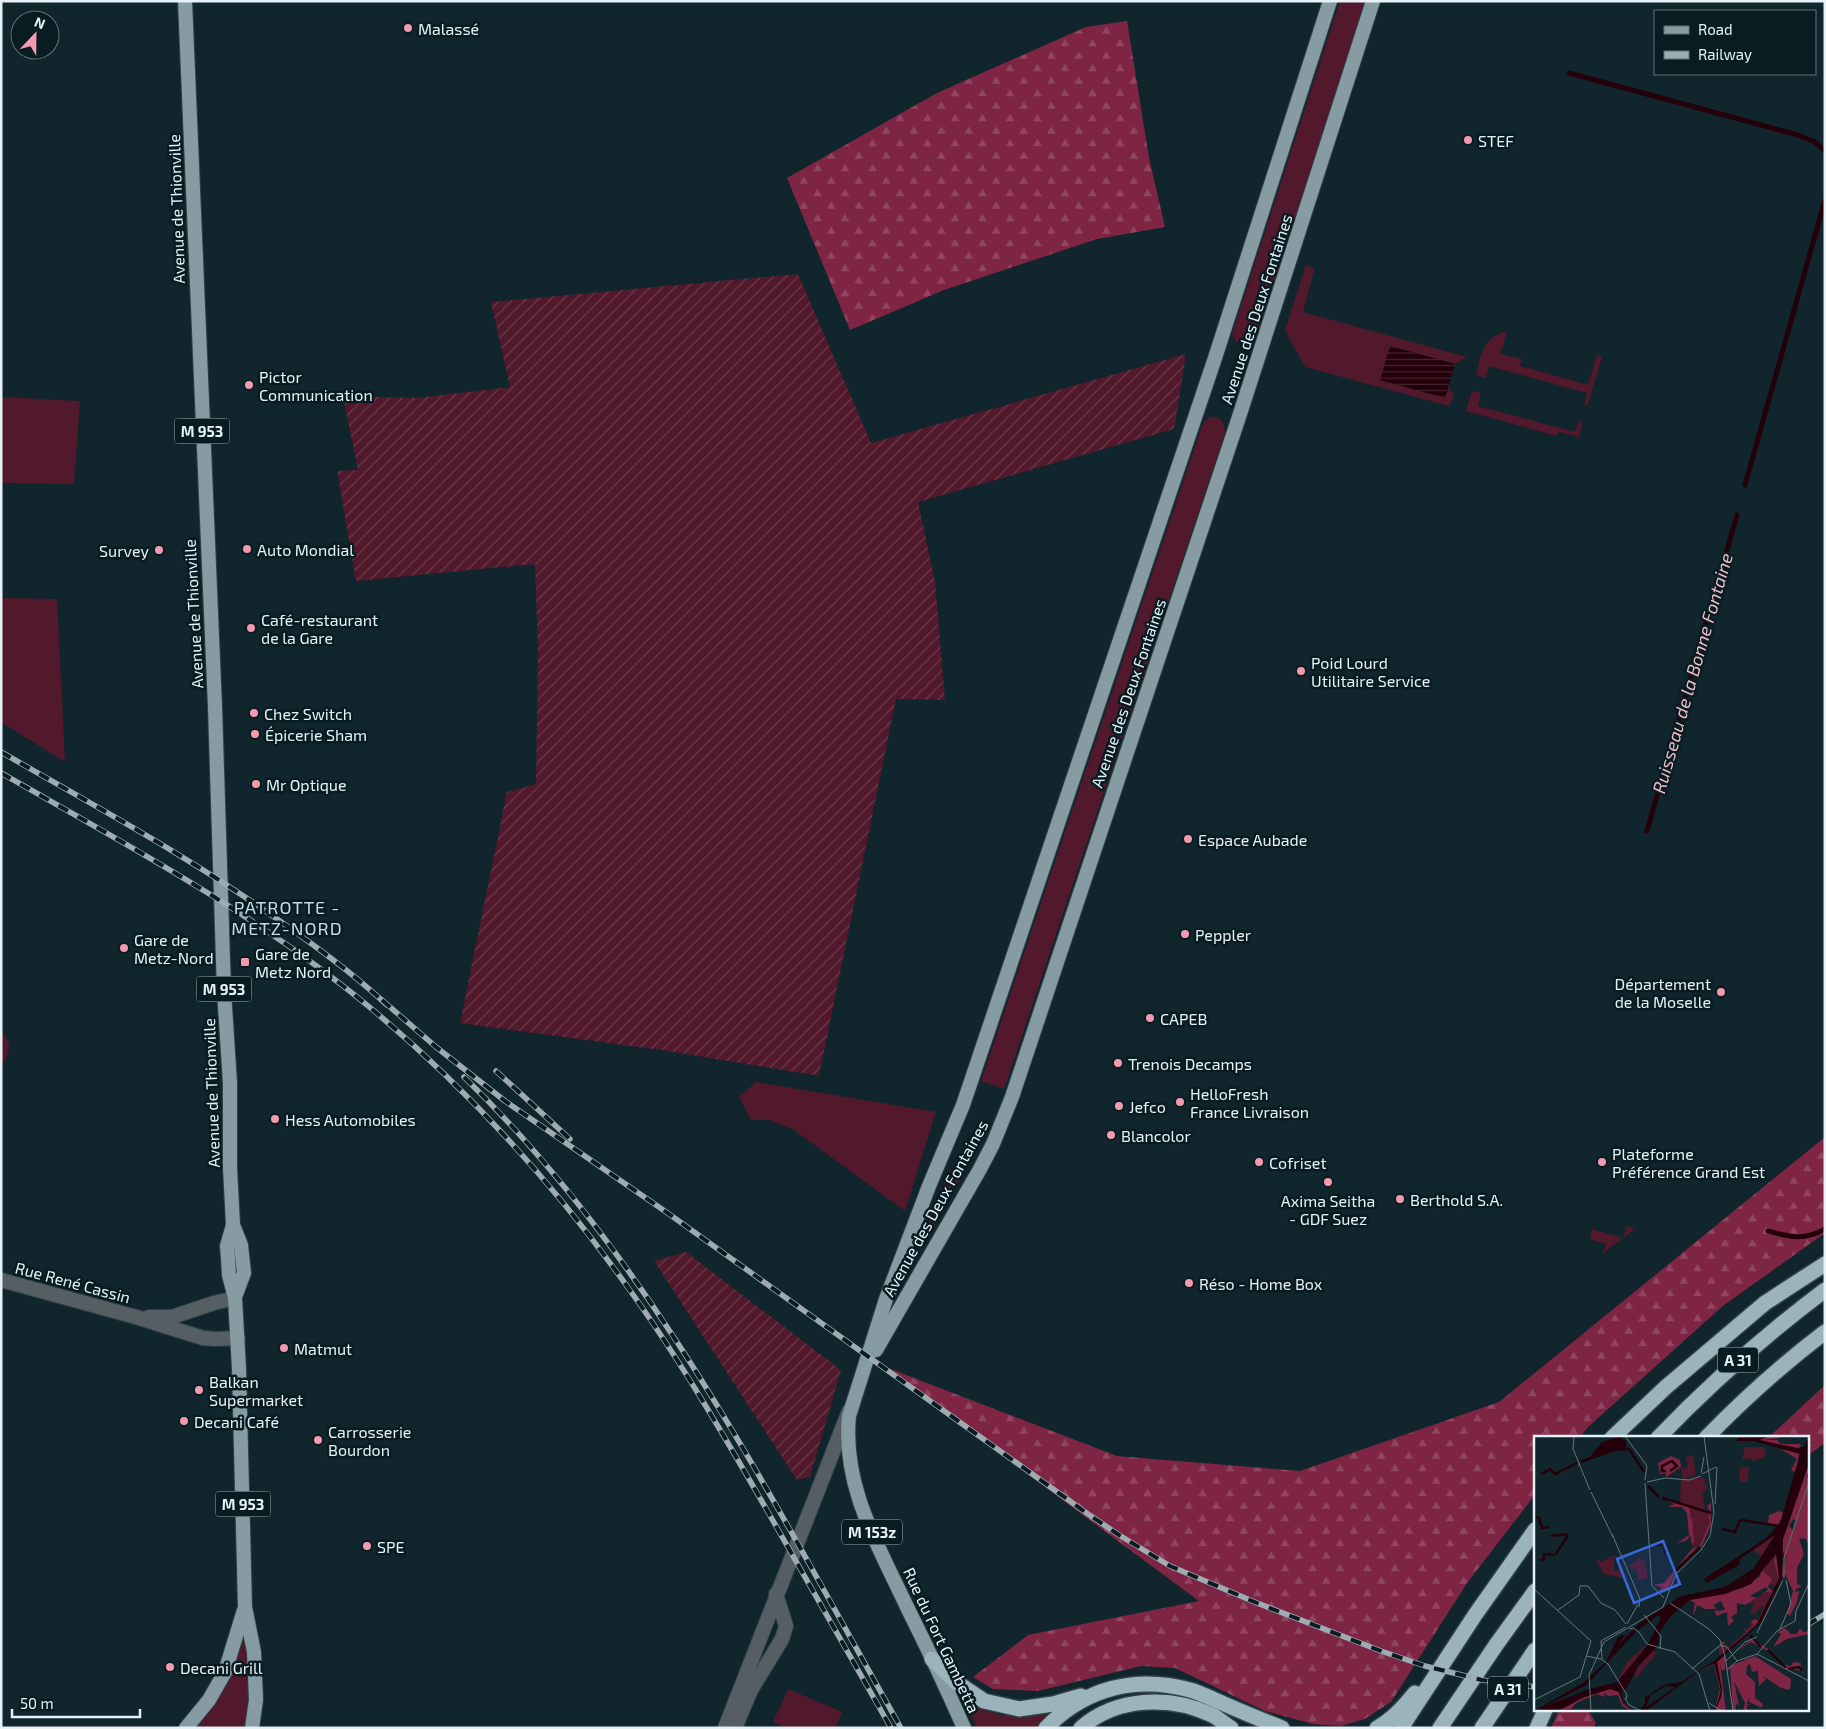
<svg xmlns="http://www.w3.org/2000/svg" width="1826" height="1729" font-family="'Exo 2',sans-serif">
<defs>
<pattern id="forest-firs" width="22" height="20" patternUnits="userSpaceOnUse" patternTransform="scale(1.25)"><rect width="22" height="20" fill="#7e2544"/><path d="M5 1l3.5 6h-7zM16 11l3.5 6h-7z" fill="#904560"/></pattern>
<pattern id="garden-furrows" width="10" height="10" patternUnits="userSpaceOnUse" patternTransform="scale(1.25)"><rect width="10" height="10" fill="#51192b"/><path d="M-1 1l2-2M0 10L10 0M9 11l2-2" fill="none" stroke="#6a3b4a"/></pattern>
<pattern id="water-rules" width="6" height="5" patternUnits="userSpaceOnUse" patternTransform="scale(1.25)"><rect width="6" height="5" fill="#23000a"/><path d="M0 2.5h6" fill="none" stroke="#43262e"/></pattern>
</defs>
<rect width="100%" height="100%" fill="#11252c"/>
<g fill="#51192b">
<path d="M 1340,1 L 1365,1 L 1256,341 C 1247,349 1236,345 1232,334 Z"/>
<path d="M 1306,265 L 1312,267 L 1314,271 L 1303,312 L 1467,357 L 1455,364 L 1390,346 L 1445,398 L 1449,387 L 1454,396 L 1449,406 L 1305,367 L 1285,330 Z"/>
<path d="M 1505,332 L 1507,332 L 1500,354 L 1522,359 L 1520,366 L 1588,385 L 1597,355 L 1602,357 L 1588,404 L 1584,406 L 1587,393 L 1489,366 L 1485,378 L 1476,375 C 1480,357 1483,337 1505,332 Z"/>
<path d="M 1472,391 L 1481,393 L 1478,406 L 1575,432 L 1579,420 L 1581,421 L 1582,425 L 1579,437 L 1558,432 L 1557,436 L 1466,411 Z"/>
<path d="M 1,397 L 80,401 L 74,484 L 1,483 Z"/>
<path d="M 1210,417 C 1221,416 1225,423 1225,433 L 1004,1089 L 981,1081 L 1202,426 L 1205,421 Z"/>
<path d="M 1,598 L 57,599 L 65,762 L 1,722 Z"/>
<path d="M 1,1031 C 12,1041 11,1055 1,1065 Z"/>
<path d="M 756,1082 L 936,1112 L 905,1211 L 794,1130 L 769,1120 L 751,1120 L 739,1097 Z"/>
<path d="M 954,1168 L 960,1170 L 960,1179 L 921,1250 L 919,1251 L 948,1172 Z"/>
<path d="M 1627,1226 L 1635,1229 L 1602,1254 L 1606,1244 L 1590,1239 L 1592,1229 L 1623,1238 Z"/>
<path d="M 245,1607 L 252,1728 L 186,1728 L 209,1700 Z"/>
<path d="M 788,1689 L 842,1712 L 835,1728 L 786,1728 L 773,1722 Z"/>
<path d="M 965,1701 L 999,1715 L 1050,1714 L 1035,1728 L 977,1728 Z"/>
</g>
<g fill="url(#forest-firs)">
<path d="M 1127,21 L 1149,158 L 1165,227 L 1097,239 L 944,290 L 850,330 L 787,178 L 937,93 L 1086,27 Z"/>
<path d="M 1825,1137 L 1825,1233 L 1724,1305 L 1588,1427 L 1579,1438 L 1535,1438 L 1535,1495 L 1467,1583 L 1391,1702 L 1365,1719 L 1341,1726 L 1313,1724 L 1265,1711 L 1175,1668 L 1141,1666 L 1038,1691 L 993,1689 L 973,1677 L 1028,1635 L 1199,1601 L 880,1365 L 1117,1456 L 1300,1471 L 1499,1402 Z"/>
<path d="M 1825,1385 L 1825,1443 L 1807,1456 L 1807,1438 L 1768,1438 Z"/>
<path d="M 1559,1710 L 1588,1710 L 1596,1723 L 1593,1728 L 1551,1728 Z"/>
</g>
<g fill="url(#garden-furrows)">
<path d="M 798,274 L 871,443 L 1186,354 L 1174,429 L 918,502 L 935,582 L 945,700 L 896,699 L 819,1076 L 668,1051 L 460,1023 L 507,792 L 536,784 L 538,652 L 535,564 L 356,581 L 337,471 L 358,470 L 343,396 L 417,398 L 510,387 L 491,302 Z"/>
<path d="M 686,1252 L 841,1370 L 810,1477 L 797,1480 L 654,1261 Z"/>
</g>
<path fill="url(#water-rules)" d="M 1390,346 L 1455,364 L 1445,398 L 1380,380 Z"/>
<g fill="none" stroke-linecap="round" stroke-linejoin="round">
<g stroke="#23000a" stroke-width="5">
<path d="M 1569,73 L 1798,135 L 1815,142 L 1825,151"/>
<path d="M 1745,485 L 1825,200"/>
<path d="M 1647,831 L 1737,515"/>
<path d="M 1768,1231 C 1790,1237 1804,1241 1825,1229"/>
</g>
<defs>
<g id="tertiary">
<path d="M 1,1280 L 136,1317 L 203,1338 L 215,1339 L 238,1338"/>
<path d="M 149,1317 L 172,1317 L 214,1303 L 235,1298"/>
<path d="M 725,1728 L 849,1411"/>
<path d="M 735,1728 L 751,1690 L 782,1639 L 786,1626 L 776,1594"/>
</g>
<g id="primary">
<path d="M 185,1 L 215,707 L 224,991 L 230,1083 L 230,1168 L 233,1225 L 227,1246 L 228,1258 L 229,1275 L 235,1298 L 239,1369 L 245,1607 L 254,1652 L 256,1700 L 252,1728"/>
<path d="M 233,1225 L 241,1245 L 244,1273 L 235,1297"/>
<path d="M 876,1350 L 980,1169 L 993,1144 L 1012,1097 L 1239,417 L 1373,1"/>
<path d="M 186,1728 L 209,1700 L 225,1672 L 244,1610"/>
<path d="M 964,1728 C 946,1687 927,1647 907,1607 C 878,1545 842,1486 849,1416 L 886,1299 L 929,1186 L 963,1105 L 1215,358 L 1330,1"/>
</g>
<g id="motorway">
<path d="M 1612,1438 L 1666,1387 L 1765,1303 L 1825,1264"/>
<path d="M 1658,1438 C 1710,1384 1765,1335 1825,1290"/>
<path d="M 1706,1438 C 1743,1400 1783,1364 1825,1332"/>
<path d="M 932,1659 L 956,1682 L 984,1701 L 1019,1709 L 1053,1704 L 1081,1696"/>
<path d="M 1046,1728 C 1085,1688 1136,1675 1190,1690 C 1201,1693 1212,1699 1222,1703 C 1242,1712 1262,1720 1282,1728"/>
<path d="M 1081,1728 C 1116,1697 1170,1695 1212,1715 C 1218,1718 1225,1724 1231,1728"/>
<path d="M 1377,1728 C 1392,1720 1404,1707 1415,1693"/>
<path d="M 1401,1728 L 1475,1615 L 1535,1530"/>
<path d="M 1440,1728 L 1496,1645 L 1535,1591"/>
<path d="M 1482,1728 L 1535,1650"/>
<path d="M 1537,1728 L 1545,1710"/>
</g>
</defs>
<use href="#tertiary" stroke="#2f4248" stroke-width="16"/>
<use href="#primary" stroke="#2f4248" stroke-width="16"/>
<use href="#motorway" stroke="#2f4248" stroke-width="18"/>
<use href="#tertiary" stroke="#555e62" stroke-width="14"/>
<use href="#primary" stroke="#879ba2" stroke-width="14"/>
<use href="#motorway" stroke="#9bb3bb" stroke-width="15"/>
<defs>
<g id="rail">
<path d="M 1,752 C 102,810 204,865 298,934 C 329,956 359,979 387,1005"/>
<path d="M 1,773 C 129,846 260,916 373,1010 C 472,1093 560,1191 634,1296 C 683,1365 726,1439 768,1512 C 809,1584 850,1656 891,1728"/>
<path d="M 382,1000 L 436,1047 L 505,1101 L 669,1214 L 1088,1514 L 1119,1535 L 1170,1566 L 1257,1603 L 1381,1651 L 1425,1666 L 1482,1680 L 1535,1687"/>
<path d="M 496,1071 L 570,1139"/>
<path d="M 464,1077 C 652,1259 773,1502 901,1728"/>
<path d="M 1807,1625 L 1825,1614"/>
</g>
</defs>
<use href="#rail" stroke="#9eacb2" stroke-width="5.5"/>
<use href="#rail" stroke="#081c22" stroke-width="4" stroke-dasharray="11" stroke-linecap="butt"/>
</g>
<g fill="#f29ab0" stroke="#081c22" stroke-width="2">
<circle cx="408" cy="28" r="5"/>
<circle cx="1468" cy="140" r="5"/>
<circle cx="249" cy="385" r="5"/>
<circle cx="247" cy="549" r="5"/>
<circle cx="159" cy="550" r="5"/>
<circle cx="251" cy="628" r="5"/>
<circle cx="1301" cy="671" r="5"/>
<circle cx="254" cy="713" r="5"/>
<circle cx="255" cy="734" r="5"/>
<circle cx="256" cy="784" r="5"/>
<circle cx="1188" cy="839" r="5"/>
<circle cx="1185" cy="934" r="5"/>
<circle cx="124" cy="948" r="5"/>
<rect x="240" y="957" width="10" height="10" rx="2.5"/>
<circle cx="1721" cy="992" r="5"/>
<circle cx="1150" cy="1018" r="5"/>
<circle cx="1118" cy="1063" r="5"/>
<circle cx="1180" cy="1102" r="5"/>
<circle cx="1119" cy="1106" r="5"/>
<circle cx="275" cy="1119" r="5"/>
<circle cx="1111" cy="1135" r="5"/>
<circle cx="1259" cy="1162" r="5"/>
<circle cx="1602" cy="1162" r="5"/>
<circle cx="1328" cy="1182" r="5"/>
<circle cx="1400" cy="1199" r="5"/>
<circle cx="1189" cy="1283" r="5"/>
<circle cx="284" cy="1348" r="5"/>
<circle cx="199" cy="1390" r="5"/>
<circle cx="184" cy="1421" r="5"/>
<circle cx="318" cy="1440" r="5"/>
<circle cx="367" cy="1546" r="5"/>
<circle cx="170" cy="1667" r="5"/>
</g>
<g text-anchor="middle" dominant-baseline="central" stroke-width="5" stroke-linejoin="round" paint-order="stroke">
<g fill="#081c22" stroke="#a3b2b7" stroke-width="1">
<rect x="174.5" y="418.5" width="55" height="25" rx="4"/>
<rect x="196.5" y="976.5" width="55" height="25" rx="4"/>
<rect x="1718" y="1347.5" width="40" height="25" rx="4"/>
<rect x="215.5" y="1491.5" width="55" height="25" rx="4"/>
<rect x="842" y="1519.5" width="60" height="25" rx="4"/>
<rect x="1488" y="1676.5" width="40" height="25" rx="4"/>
</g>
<g font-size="15" font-weight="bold" fill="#e6f2f7">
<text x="202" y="431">M 953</text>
<text x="224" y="989">M 953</text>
<text x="1738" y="1360">A 31</text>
<text x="243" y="1504">M 953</text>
<text x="872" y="1532">M 153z</text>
<text x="1508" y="1689">A 31</text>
</g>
<g font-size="16" fill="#e6f2f7" stroke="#081c22" text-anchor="start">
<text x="418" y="28">Malassé</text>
<text x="1478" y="140">STEF</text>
<text x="259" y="376">Pictor<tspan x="259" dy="18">Communication</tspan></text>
<text x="257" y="549">Auto Mondial</text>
<text x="149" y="550" text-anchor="end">Survey</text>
<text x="261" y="619">Café-restaurant<tspan x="261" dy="18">de la Gare</tspan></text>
<text x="1311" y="662">Poid Lourd<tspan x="1311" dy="18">Utilitaire Service</tspan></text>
<text x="264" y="713">Chez Switch</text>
<text x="265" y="734">Épicerie Sham</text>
<text x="266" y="784">Mr Optique</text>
<text x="1198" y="839">Espace Aubade</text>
<text x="1195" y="934">Peppler</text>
<text x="134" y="939">Gare de<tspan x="134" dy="18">Metz-Nord</tspan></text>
<text x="255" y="953">Gare de<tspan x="255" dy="18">Metz Nord</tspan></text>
<text x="1711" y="983" text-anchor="end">Département<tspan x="1711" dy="18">de la Moselle</tspan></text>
<text x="1160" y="1018">CAPEB</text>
<text x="1128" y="1063">Trenois Decamps</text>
<text x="1190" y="1093">HelloFresh<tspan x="1190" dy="18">France Livraison</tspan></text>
<text x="1129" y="1106">Jefco</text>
<text x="285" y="1119">Hess Automobiles</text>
<text x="1121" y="1135">Blancolor</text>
<text x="1612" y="1153">Plateforme<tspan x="1612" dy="18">Préférence Grand Est</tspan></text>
<text x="1269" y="1162">Cofriset</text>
<text x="1410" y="1199">Berthold S.A.</text>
<text x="1328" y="1200" text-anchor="middle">Axima Seitha<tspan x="1328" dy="18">- GDF Suez</tspan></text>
<text x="1199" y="1283">Réso - Home Box</text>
<text x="294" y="1348">Matmut</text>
<text x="209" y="1381">Balkan<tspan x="209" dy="18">Supermarket</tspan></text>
<text x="194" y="1421">Decani Café</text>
<text x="328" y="1431">Carrosserie<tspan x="328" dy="18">Bourdon</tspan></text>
<text x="377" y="1546">SPE</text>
<text x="180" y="1667">Decani Grill</text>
</g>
<g font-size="16" fill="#e6f2f7" stroke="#081c22">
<text transform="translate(176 209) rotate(-92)">Avenue de Thionville</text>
<text transform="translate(1256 309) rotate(-72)">Avenue des Deux Fontaines</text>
<text transform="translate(193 614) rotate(-93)">Avenue de Thionville</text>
<text transform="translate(1128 693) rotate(-71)">Avenue des Deux Fontaines</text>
<text transform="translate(211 1093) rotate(-92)">Avenue de Thionville</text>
<text transform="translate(935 1208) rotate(-61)">Avenue des Deux Fontaines</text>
<text transform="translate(73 1282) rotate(15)">Rue René Cassin</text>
<text transform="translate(942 1640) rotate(65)">Rue du Fort Gambetta</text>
</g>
<g font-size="18" font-style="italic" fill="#f0bcc8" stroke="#081c22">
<text transform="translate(1692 673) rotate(-74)">Ruisseau de la Bonne Fontaine</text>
</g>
<g font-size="18" letter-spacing="1" fill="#c4dce5" stroke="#081c22">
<text x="287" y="907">PATROTTE -<tspan x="287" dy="21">METZ-NORD</tspan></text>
</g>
</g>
<g transform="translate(1534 1436)">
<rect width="275" height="275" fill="#11252c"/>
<path d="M 211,11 L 230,11 L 232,20 L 219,26 L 218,22 L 208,24 ZM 159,19 L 162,39 L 149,43 L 147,32 L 154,31 L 152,21 ZM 216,31 L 213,46 L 205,46 L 206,32 ZM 169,41 L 174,54 L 168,55 L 171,73 L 146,68 L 147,44 ZM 155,71 L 172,75 L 176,81 L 160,82 L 176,82 L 176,86 L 173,98 L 162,113 L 159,112 ZM 241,99 L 228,120 L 222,117 L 219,113 ZM 242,118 L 246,140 L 231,175 L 227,183 L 211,199 L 186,220 L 184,211 L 190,206 L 194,211 L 198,208 L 196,204 L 199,207 L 212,196 L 209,192 L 213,195 L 217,185 L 221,183 L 224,185 L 236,153 L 239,155 L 241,150 L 235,148 L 228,135 ZM 84,119 L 79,120 L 85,121 L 80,122 L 80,135 L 89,133 L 86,137 L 92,142 L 70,138 L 63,126 L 66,123 L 67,126 L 78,120 Z" fill="#51192b"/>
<path d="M 236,0 L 245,0 L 245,2 L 229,4 L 243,4 L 247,8 L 265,8 L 268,10 L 264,11 L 268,12 L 261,12 L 225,4 ZM 244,11 L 265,17 L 262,37 L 257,34 L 263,23 ZM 137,20 L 146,24 L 147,31 L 132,41 L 132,37 L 126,38 L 124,27 ZM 275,27 L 275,36 L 272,40 L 275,44 L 261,88 L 259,90 L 262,85 L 259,83 L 255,90 L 259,94 L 250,121 L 250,116 L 247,120 L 250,138 L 252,117 L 275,48 L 275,110 L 272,103 L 265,102 L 270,118 L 263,132 L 263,148 L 268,150 L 262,153 L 261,156 L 265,155 L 263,166 L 256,180 L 253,178 L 259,155 L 251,138 L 248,141 L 246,122 L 249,103 ZM 129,63 L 176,75 L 173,70 L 177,67 L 177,89 L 168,110 L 142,134 L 135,152 L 124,156 L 128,151 L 119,149 L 130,147 L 158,113 L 165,111 L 176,86 L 175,82 L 158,82 L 160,106 L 158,109 L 156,98 L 154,103 L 151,105 L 143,107 L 155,99 L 153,77 L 148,71 L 134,71 L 140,68 ZM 155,71 L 172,75 L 176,81 L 157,83 ZM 245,75 L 250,77 L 244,90 L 234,88 L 235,79 ZM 242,118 L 246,138 L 239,157 L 225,185 L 206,203 L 212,196 L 209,192 L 213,195 L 220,189 L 217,185 L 221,183 L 224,185 L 232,170 L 237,159 L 228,158 L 234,154 L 232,151 L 216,160 L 223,162 L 211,169 L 203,167 L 203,177 L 197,181 L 200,185 L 194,190 L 193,176 L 183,180 L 180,175 L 191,174 L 187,165 L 179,169 L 183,173 L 171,173 L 163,169 L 160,178 L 167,182 L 159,178 L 161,167 L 156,164 L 209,152 L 226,140 L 227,137 L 233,128 L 229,135 L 238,143 L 234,151 L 239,155 L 244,142 L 240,124 ZM 251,192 L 257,198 L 263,198 L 266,192 L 269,196 L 275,195 L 275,198 L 253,203 L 239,211 L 247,198 L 244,196 ZM 218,203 L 236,214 L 247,228 L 257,230 L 259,226 L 267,227 L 266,234 L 275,240 L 264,234 L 251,233 L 236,216 L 217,206 L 200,217 ZM 191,219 L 191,233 L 188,235 L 186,227 L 192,275 L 181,275 L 187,261 L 188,251 L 187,248 L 186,261 L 184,266 L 181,272 L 186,253 L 180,229 L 164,236 L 181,228 L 186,246 L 183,226 ZM 221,220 L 257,243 L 256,254 L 247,252 L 229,240 L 232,243 L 225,250 L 223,229 L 223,235 L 218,236 L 216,228 L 213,230 L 212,238 L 221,246 L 221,262 L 229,268 L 228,272 L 215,266 L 216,260 L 213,268 L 218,269 L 213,269 L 213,275 L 209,275 L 211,267 L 200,245 L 205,270 L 202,267 L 202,275 L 199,275 L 196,230 ZM 76,253 L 85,256 L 89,267 L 98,275 L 88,270 L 84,259 L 74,260 L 71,257 L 70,261 L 63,258 L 42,267 L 37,273 L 26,274 L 48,262 Z" fill="#7e2544" fill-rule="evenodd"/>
<path d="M 232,156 L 237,156 L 231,172 L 228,170 L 211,189 L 220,179 L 216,176 L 220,168 L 216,166 Z" fill="#51192b"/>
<path d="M 113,208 L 95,234 L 83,246 L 93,226 ZM 119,214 L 123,217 L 101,243 L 102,234 Z" fill="#51192b"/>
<path d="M 116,120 L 111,127 L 114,142 L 105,144 L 102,132 L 98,134 L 95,130 L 106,122 L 109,126 Z" fill="#51192b"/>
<path d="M 236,0 L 225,4 L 263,12 L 270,11 L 275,0 L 275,27 L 249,103 L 248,142 L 227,187 L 183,226 L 188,253 L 187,261 L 181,275 L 187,254 L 180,227 L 165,235 L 112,275 L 105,275 L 111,268 L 111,259 L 113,261 L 129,249 L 147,246 L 180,225 L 222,190 L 245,142 L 242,118 L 217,148 L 191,158 L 156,164 L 137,180 L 125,197 L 124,210 L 105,229 L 91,255 L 87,255 L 90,267 L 100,275 L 89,267 L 85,256 L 76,253 L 48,262 L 26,274 L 23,272 L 24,275 L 0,275 L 49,247 L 72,226 L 84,201 L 92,198 L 82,211 L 107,186 L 147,160 L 191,151 L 220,132 L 241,99 L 206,123 L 205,129 L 173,147 L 170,143 L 231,103 L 246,87 L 266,18 L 219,5 L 203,5 L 203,2 ZM 124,179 L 127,182 L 113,210 L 83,246 L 55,253 L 10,271 L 52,249 L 103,195 ZM 131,250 L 142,251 L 112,271 L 116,260 ZM 85,1 L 92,5 L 92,12 L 56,21 L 68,6 Z" fill="#23000a" fill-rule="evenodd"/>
<path fill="none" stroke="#23000a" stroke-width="2.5" d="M 46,26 L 80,14 L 95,13 L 110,36M 132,35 L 128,35 L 128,30 L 138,25 L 143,30 L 136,35M 7,38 L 16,33 L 21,38 L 43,27M 114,50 L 125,61M 128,62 L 177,77M 0,81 L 5,82 L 8,92 L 15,91M 207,84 L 246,90M 188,93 L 201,96 L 206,84M 17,100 L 34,98M 123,109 L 130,109 L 131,118M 22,118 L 34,99M 6,124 L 10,123 L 10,118 L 21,119M 140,136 L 166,111M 216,199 L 227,211M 234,214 L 252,232M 254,233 L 265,231 L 268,235"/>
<path fill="none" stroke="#66777d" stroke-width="1" d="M 40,0 L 39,13 L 46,29 L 45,30 L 45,27M 91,0 L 113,30 L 111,44M 46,30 L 56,54M 167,37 L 170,21M 168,38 L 182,31M 113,46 L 131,42 L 155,44 L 167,40M 111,47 L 118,150 L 130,162M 57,56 L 79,101M 181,68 L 183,31M 78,98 L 106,163 L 105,171M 250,142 L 250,122 L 275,46M 0,153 L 57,205 L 46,241 L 0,264M 136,167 L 175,193 L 186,204 L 191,220 L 199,275M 24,174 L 45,159 L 46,150 L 54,150 L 67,167 L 81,174 L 92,188M 110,179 L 127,200 L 126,213M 93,188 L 104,168M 95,193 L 99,192 L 105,196 L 113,208 L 141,216 L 165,238 L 176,275M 246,193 L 257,168 L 252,144M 223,197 L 249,144M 186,209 L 193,211 L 203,225M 223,218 L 275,245M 52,220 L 67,223 L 74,228 L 93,259 L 92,263M 68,223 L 67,205 L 92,191M 192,225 L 211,206 L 223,201M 158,233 L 190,206M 193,234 L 203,225 L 223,218 L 243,195 L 261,185 L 262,175 L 275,147M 91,262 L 95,269 L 107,275M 175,267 L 188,275M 57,275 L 55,239 L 70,206 L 129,171 L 142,138 L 167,114 L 176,100 L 180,76 L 170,0"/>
<path fill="#3b67dd" fill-opacity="0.15" stroke="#3b67dd" stroke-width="2.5" d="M 129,105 L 146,148 L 100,167 L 83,123 Z"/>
<rect width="275" height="275" fill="none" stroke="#e6f2f7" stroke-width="2.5"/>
</g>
<rect width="1826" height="1729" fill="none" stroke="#e6f2f7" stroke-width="5"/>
<rect x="1654" y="10" width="162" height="65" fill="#081c22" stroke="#617277"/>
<rect x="1664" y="26" width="25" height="8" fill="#879ba2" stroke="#617277"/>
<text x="1698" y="35" font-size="15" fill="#e6f2f7">Road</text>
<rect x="1664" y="51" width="25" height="8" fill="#9eacb2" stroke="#617277"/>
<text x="1698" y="60" font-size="15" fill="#e6f2f7">Railway</text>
<g transform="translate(35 35) rotate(22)"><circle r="24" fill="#081c22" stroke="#617277"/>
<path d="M0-4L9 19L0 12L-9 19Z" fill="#f29ab0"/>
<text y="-8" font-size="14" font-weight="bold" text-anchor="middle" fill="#e6f2f7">N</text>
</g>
<path d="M12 1709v8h128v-8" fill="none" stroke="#e6f2f7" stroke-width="2.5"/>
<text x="20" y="1709" font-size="15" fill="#e6f2f7" stroke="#081c22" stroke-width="4" paint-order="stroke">50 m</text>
</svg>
